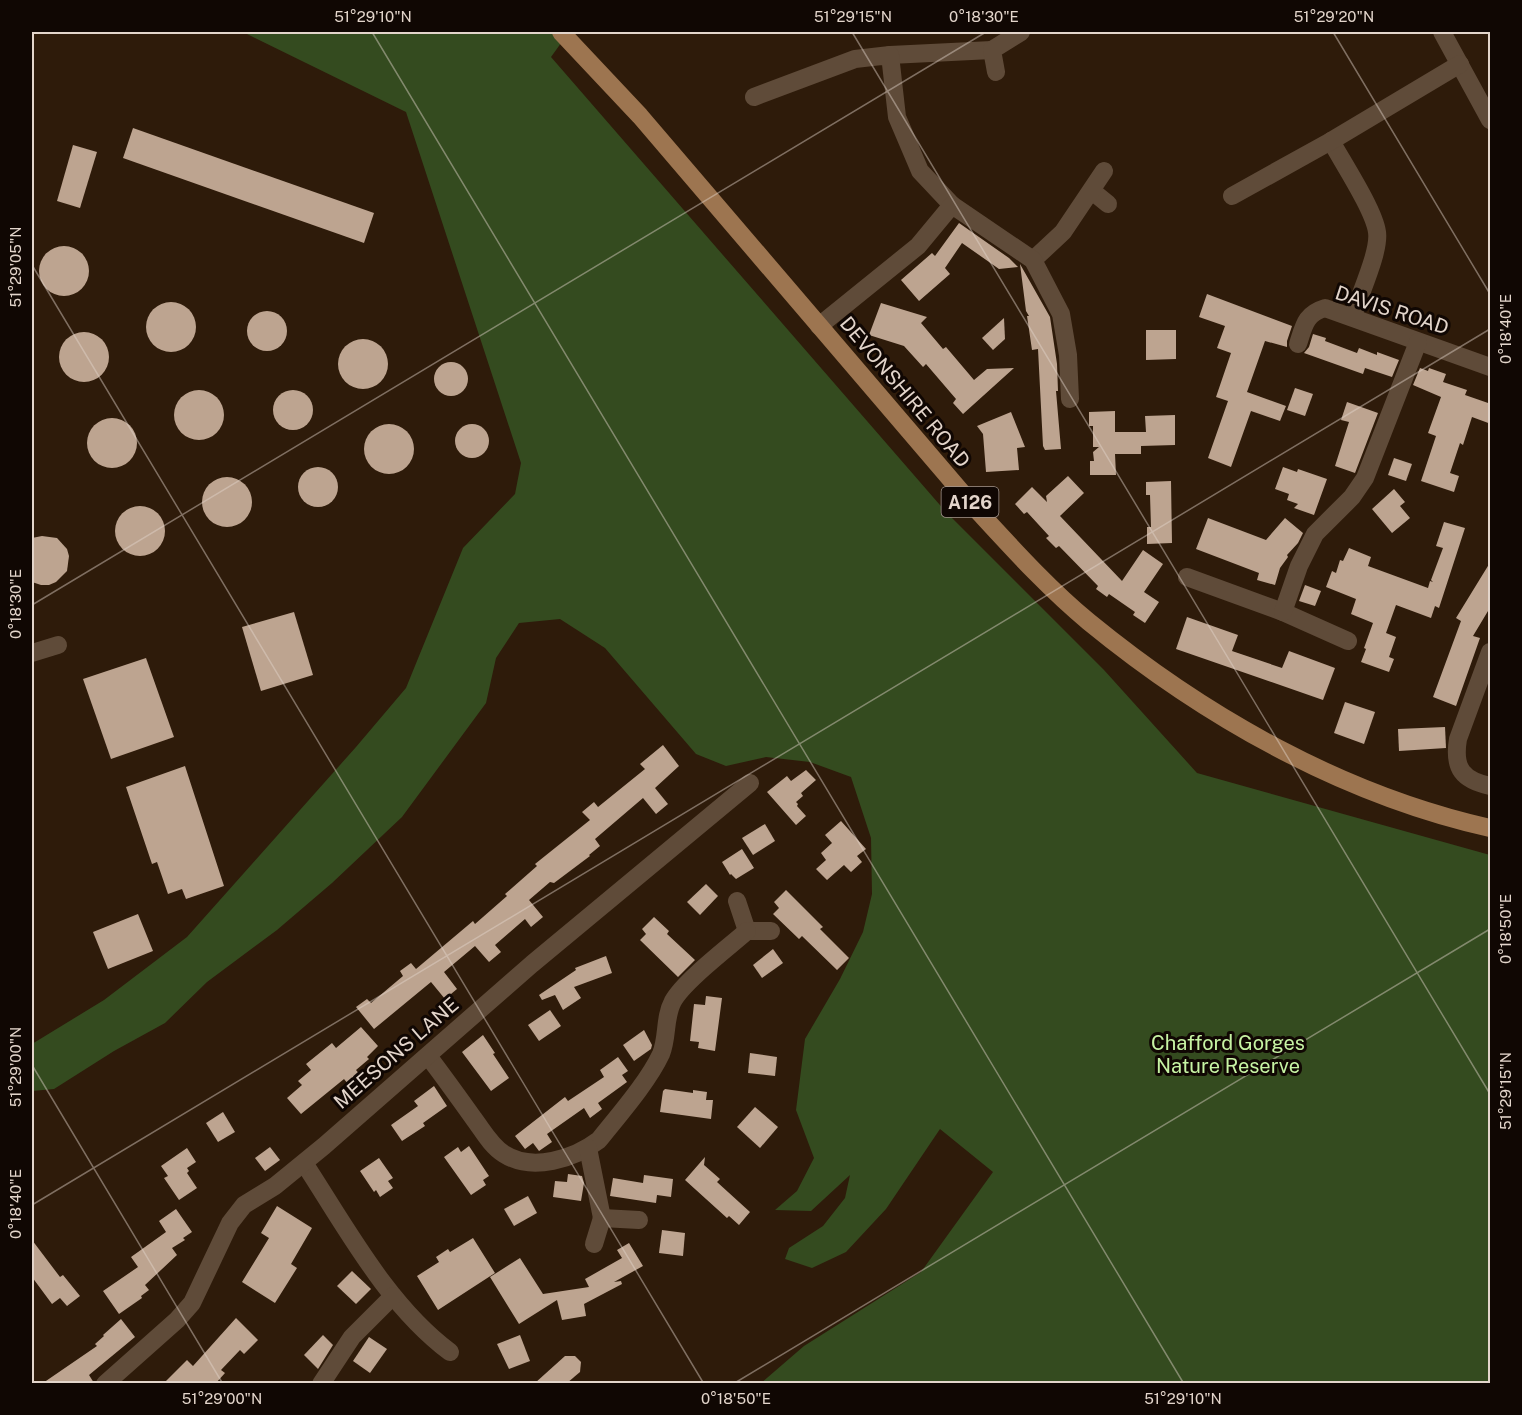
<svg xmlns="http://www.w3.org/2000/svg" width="1522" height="1415" font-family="'Public Sans',sans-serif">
<rect width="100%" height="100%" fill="#2e1b0a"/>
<path fill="#344b1f" d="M 243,32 L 569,32 L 551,57 L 946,512 L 1104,670 L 1197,773 L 1490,855 L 1490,1383 L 761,1383 L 804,1346 L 921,1272 L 993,1172 L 940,1129 L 886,1209 L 846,1252 L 812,1268 L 785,1259 L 789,1248 L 823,1226 L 845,1198 L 850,1175 L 811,1211 L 775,1210 L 797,1191 L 814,1158 L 796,1110 L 805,1039 L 840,979 L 863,932 L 872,894 L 871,838 L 851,777 L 810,762 L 766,757 L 726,766 L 696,754 L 605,648 L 560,619 L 519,623 L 496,658 L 486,703 L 402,817 L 332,883 L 277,930 L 207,982 L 165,1023 L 114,1051 L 54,1089 L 32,1091 L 32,1044 L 104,1000 L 187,937 L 356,747 L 406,688 L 463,548 L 515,494 L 521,463 L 406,112 Z"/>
<g fill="#bda490">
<path d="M 133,128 L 374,213 L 364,243 L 123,158 Z"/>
<path d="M 73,145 L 97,152 L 80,208 L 57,201 Z"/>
<path d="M 959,223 L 1009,258 L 1018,267 L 999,269 L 962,243 L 945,268 L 950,274 L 919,301 L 901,280 L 932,253 L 935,256 Z"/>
<circle cx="64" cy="271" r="25"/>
<path d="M 1020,264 L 1050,317 L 1057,364 L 1058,391 L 1056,391 L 1061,449 L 1045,450 L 1043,446 L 1038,349 L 1032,350 L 1027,316 L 1029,316 L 1026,311 Z"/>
<path d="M 1207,294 L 1292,326 L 1287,341 L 1287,347 L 1265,341 L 1247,392 L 1286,406 L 1280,421 L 1251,411 L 1231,467 L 1208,458 L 1228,401 L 1216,397 L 1231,353 L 1217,348 L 1225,326 L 1199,317 Z"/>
<circle cx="171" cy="327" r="25"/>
<path d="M 881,303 L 927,317 L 921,323 L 943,349 L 946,347 L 974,380 L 987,369 L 1014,368 L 963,414 L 953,403 L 956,399 L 926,364 L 923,367 L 904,346 L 869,335 Z"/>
<circle cx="267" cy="331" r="20"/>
<path d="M 1004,318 L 1005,339 L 993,350 L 982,338 Z"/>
<path d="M 1146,330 L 1176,330 L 1176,359 L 1146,360 Z"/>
<circle cx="84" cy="357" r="25"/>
<path d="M 1313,334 L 1326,338 L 1325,341 L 1357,353 L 1359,348 L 1377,355 L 1377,352 L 1399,360 L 1392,377 L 1365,368 L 1363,374 L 1304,353 L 1309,347 Z"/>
<circle cx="363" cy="364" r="25"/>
<circle cx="451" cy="379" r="17"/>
<path d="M 1420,368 L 1428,371 L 1429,368 L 1446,374 L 1443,382 L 1467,390 L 1465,395 L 1491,404 L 1491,424 L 1472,417 L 1463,445 L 1460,443 L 1450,473 L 1459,476 L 1454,492 L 1421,481 L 1436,436 L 1428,433 L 1441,397 L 1413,385 Z"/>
<path d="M 1295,388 L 1313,394 L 1305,416 L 1287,410 Z"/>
<circle cx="293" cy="410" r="20"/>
<circle cx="199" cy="415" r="25"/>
<path d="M 1347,402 L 1378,413 L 1355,473 L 1335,466 L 1349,422 L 1341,420 Z"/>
<path d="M 1115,411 L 1115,432 L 1146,432 L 1145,416 L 1175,415 L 1175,445 L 1141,446 L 1141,454 L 1115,454 L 1116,475 L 1090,475 L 1090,461 L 1094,461 L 1093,452 L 1099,447 L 1093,447 L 1093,426 L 1089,426 L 1089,412 Z"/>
<path d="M 1011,412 L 1025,447 L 1017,448 L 1019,470 L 986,472 L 983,434 L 977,426 Z"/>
<circle cx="112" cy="443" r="25"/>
<circle cx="389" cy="449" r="25"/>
<circle cx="472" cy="441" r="17"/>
<path d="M 1394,458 L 1412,464 L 1406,481 L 1388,475 Z"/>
<circle cx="318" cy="487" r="20"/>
<path d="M 1283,467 L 1297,472 L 1298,469 L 1327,479 L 1314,515 L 1294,508 L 1298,504 L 1287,500 L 1289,494 L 1275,489 Z"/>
<path d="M 1068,476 L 1084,493 L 1060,516 L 1122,581 L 1143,550 L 1163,564 L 1144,592 L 1159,602 L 1145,623 L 1133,615 L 1135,612 L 1109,594 L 1107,597 L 1096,589 L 1098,586 L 1059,546 L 1056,548 L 1046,538 L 1049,536 L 1027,512 L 1024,514 L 1015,504 L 1032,487 L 1047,502 L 1046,496 Z"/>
<circle cx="227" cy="502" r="25"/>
<path d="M 1171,481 L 1172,543 L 1147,544 L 1147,527 L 1151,527 L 1150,495 L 1146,495 L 1146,482 Z"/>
<path d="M 1394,489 L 1405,502 L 1400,506 L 1410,518 L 1392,533 L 1372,509 Z"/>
<circle cx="140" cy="531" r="25"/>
<path d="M 1208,518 L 1266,540 L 1285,518 L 1303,533 L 1298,543 L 1287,555 L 1288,557 L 1280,568 L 1275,585 L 1257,580 L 1259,573 L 1196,549 Z"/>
<path d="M 1444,522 L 1465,528 L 1439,608 L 1435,606 L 1431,618 L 1396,605 L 1386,633 L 1396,637 L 1389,657 L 1394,659 L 1389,672 L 1361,662 L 1366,649 L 1364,648 L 1373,623 L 1351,614 L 1356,599 L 1326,587 L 1332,571 L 1336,573 L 1340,560 L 1343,561 L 1349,548 L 1371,557 L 1368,566 L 1428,588 L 1430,581 L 1433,582 L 1431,580 L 1443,548 L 1436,546 Z"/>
<path d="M 42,536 L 57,538 L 67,549 L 69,556 L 67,571 L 56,582 L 49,585 L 41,585 L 32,582 L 32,538 Z"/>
<path d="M 1491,561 L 1491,606 L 1473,636 L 1480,638 L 1456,706 L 1433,697 L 1461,621 L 1456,618 Z"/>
<path d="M 1305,585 L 1321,591 L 1315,606 L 1299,601 Z"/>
<path d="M 294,612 L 313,675 L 261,691 L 242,627 Z"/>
<path d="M 1187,617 L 1238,635 L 1232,651 L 1282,668 L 1289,651 L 1335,668 L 1323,700 L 1176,649 Z"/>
<path d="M 146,658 L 174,737 L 111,759 L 83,679 Z"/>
<path d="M 1345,702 L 1375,712 L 1364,744 L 1334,733 Z"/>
<path d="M 1445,727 L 1446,748 L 1399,751 L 1398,729 Z"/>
<path d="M 663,745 L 679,766 L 655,788 L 668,804 L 656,814 L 643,798 L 595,839 L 600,846 L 589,855 L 590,856 L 554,883 L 550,882 L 529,900 L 543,917 L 531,927 L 525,919 L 495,945 L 501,952 L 489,962 L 475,946 L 444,972 L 457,989 L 445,999 L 431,982 L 374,1029 L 356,1007 L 367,999 L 371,1003 L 403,976 L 400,971 L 411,963 L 416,969 L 473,921 L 475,924 L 507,896 L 505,894 L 537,866 L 535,864 L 590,820 L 582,812 L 594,802 L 598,807 L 645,769 L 640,764 Z"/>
<path d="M 185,766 L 224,886 L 186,899 L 182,889 L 168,894 L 157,862 L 152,864 L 126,787 Z"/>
<path d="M 806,770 L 816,780 L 801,793 L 803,796 L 796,802 L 798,804 L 797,806 L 806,816 L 796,825 L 767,792 L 787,776 L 791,781 Z"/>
<path d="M 841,821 L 866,849 L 857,856 L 862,862 L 851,872 L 844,865 L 827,880 L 816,869 L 826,860 L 821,853 L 832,843 L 825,835 Z"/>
<path d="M 765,824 L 775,841 L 753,855 L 742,838 Z"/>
<path d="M 742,849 L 754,868 L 736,879 L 731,874 L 730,875 L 722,862 Z"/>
<path d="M 706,884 L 718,896 L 700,915 L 687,902 Z"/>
<path d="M 786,890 L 823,927 L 820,929 L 849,958 L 837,970 L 802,936 L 799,939 L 773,914 L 779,908 L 774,902 Z"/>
<path d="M 138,914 L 153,951 L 108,969 L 93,932 Z"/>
<path d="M 654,917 L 669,931 L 667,934 L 695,960 L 678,977 L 640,940 L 646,934 L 642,929 Z"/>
<path d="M 773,949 L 783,963 L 762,978 L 753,965 Z"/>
<path d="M 606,956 L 612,973 L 574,987 L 581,998 L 563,1010 L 555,995 L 542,1000 L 539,995 L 576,970 L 575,968 Z"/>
<path d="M 706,996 L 722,998 L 715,1051 L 698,1048 L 699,1042 L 690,1041 L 694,1004 L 705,1005 Z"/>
<path d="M 550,1010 L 561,1026 L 539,1041 L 528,1025 Z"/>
<path d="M 361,1027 L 378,1046 L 367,1057 L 369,1059 L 356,1070 L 360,1075 L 348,1084 L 344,1079 L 301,1114 L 287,1098 L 302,1085 L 298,1081 L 311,1070 L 306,1064 L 332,1043 L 336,1048 Z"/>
<path d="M 644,1030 L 652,1045 L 651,1049 L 634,1061 L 623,1045 Z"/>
<path d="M 483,1035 L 495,1053 L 493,1054 L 509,1078 L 491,1091 L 462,1052 Z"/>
<path d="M 750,1053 L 777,1057 L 775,1076 L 748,1073 Z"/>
<path d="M 618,1057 L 628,1071 L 622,1075 L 627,1082 L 598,1103 L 602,1109 L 590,1118 L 584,1108 L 547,1134 L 552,1142 L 539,1151 L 533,1143 L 525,1149 L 515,1136 L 565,1097 L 568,1101 L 604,1077 L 600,1070 Z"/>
<path d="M 434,1086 L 447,1106 L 423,1123 L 425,1126 L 402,1141 L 391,1125 L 418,1106 L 414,1101 Z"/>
<path d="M 665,1089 L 693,1093 L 693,1090 L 707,1092 L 706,1100 L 713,1100 L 711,1119 L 660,1112 L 663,1091 Z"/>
<path d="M 755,1107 L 778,1127 L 760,1148 L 737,1127 Z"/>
<path d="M 223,1112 L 235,1132 L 218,1142 L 206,1123 Z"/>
<path d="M 469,1146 L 489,1176 L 483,1180 L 486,1185 L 471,1195 L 444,1157 L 458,1147 L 461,1152 Z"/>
<path d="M 270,1147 L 280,1160 L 265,1171 L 255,1158 Z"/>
<path d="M 187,1148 L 196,1162 L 187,1168 L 189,1171 L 187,1173 L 197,1188 L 179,1200 L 164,1178 L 168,1176 L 161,1166 Z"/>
<path d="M 705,1157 L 704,1165 L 720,1179 L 717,1182 L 750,1212 L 739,1225 L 729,1216 L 727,1218 L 685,1180 Z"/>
<path d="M 379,1158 L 393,1178 L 388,1181 L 393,1188 L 380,1197 L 376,1190 L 374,1192 L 360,1171 Z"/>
<path d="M 568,1174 L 582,1176 L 584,1183 L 581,1201 L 553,1197 L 555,1181 L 567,1182 Z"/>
<path d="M 644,1175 L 673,1179 L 671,1197 L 657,1195 L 656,1203 L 610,1196 L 613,1178 L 643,1183 Z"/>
<path d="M 528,1196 L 537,1213 L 514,1226 L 504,1209 Z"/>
<path d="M 277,1206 L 312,1228 L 291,1264 L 297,1268 L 275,1303 L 242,1282 L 269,1238 L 261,1233 Z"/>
<path d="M 176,1209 L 192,1232 L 183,1238 L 185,1240 L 172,1248 L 177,1255 L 145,1285 L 149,1290 L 141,1296 L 142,1298 L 119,1314 L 103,1291 L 138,1267 L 131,1257 L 166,1232 L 159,1221 Z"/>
<path d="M 662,1230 L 685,1233 L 683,1256 L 659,1253 Z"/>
<path d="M 473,1238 L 495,1273 L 438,1310 L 417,1276 L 439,1262 L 436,1257 L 448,1249 L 450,1252 Z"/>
<path d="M 32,1240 L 60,1277 L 63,1275 L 80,1296 L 67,1306 L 60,1298 L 52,1304 L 32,1277 Z"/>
<path d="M 629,1243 L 643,1266 L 614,1282 L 621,1281 L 622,1284 L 584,1304 L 586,1316 L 562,1320 L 557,1300 L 519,1324 L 490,1277 L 520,1258 L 543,1294 L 589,1287 L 585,1279 L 622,1258 L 617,1250 Z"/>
<path d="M 352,1271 L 371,1289 L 356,1304 L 337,1286 Z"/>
<path d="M 236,1318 L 258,1340 L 244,1354 L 240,1350 L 221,1370 L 225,1373 L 216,1383 L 164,1383 L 187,1360 L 193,1366 Z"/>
<path d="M 121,1319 L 135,1337 L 89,1375 L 94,1383 L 43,1383 L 97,1346 L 95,1344 L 104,1336 L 103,1335 Z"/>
<path d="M 323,1335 L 333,1345 L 318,1369 L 304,1355 Z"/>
<path d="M 520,1335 L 530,1361 L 509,1369 L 497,1344 Z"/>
<path d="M 369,1337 L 387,1349 L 370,1373 L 353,1361 Z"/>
<path d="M 565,1356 L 575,1356 L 581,1362 L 580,1372 L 567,1383 L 535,1383 Z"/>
</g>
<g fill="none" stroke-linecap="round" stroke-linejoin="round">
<g stroke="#5f4b39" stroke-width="18">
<path d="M 1442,32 L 1490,120"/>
<path d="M 890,55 L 992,50"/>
<path d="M 996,72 L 992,50 L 1021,32"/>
<path d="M 754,97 L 855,59 L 890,55 L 897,117 L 920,171 L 952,205"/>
<path d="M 1331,141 C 1343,163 1374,210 1377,232 C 1380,252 1359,295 1353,317"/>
<path d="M 1092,191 L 1108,204"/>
<path d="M 1232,196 L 1331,141 L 1460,64"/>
<path d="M 1033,260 L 1063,232 L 1104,171"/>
<path d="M 819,326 L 918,246 L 952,205 L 1033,260 L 1061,314 L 1068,355 L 1070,399"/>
<path d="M 1298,344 C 1304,326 1305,314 1325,308 L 1490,367"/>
<path d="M 1187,577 L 1283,612 L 1348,641"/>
<path d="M 1283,612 L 1299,566 L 1315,534 L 1352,497 L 1365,478 L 1418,342"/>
<path d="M 1490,652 L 1458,739 C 1453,769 1463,780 1490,786"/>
<path d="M 32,653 L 58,645"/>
<path d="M 737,901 L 747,931 L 771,931"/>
<path d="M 428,1056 C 444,1077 459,1098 474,1119 C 483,1131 491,1146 504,1154 C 532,1172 574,1159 599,1140 C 618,1116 648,1082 661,1054 C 668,1037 664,1018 673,1001 C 684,981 729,947 747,931"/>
<path d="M 588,1148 L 602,1218"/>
<path d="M 304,1163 C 346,1227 387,1305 450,1352"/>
<path d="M 594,1244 L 602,1218 L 639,1220"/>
<path d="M 105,1384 L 177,1320 L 192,1303 L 230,1223 L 244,1205 L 275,1186 L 324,1146 L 532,964 L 750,783"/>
<path d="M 321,1384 L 352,1337 L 393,1296"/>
</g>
<path stroke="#9d7550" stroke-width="18" d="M 561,32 L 640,116 L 976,509 C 1012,548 1048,588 1089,622 C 1205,717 1343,795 1490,828"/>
</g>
<path fill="none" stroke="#e3d5cb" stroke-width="1.5" stroke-opacity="0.45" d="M 372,32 L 1184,1384M 852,32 L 1490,1094M 1333,32 L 1490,294M 32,265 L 704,1384M 32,605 L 986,32M 32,1065 L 223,1384M 32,1205 L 1490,329M 733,1384 L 1490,929"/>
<g text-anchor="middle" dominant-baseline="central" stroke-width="6" stroke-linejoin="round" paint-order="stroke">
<rect fill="#100703" stroke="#a4978f" stroke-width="1.5" x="941.5" y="487" width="57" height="30" rx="4.5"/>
<g font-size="18" font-weight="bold" fill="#e3d5cb">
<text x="970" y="502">A126</text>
</g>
<g font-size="20" fill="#e3d5cb" stroke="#100703">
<text transform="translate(1392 310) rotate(18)">DAVIS ROAD</text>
<text transform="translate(905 392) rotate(50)">DEVONSHIRE ROAD</text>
<text transform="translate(396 1053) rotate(-41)">MEESONS LANE</text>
</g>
<g font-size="20" fill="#c7f4a4" stroke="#100703">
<text x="1228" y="1043">Chafford Gorges<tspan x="1228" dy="23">Nature Reserve</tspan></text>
</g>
</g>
<rect width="1522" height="1415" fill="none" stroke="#100703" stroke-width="66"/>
<rect x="33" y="33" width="1456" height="1349" fill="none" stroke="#e3d5cb" stroke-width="2"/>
<g font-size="15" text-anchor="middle" fill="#e3d5cb">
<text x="373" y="22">51°29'10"N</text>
<text x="853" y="22">51°29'15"N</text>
<text x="984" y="22">0°18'30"E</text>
<text x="1334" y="22">51°29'20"N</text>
<text transform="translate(16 267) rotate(-90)" y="5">51°29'05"N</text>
<text transform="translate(1506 329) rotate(-90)" y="5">0°18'40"E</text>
<text transform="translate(16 604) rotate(-90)" y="5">0°18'30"E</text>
<text transform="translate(1506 929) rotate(-90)" y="5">0°18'50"E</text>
<text transform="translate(16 1067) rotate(-90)" y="5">51°29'00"N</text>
<text transform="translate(1506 1091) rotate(-90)" y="5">51°29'15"N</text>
<text transform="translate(16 1204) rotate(-90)" y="5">0°18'40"E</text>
<text x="222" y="1404">51°29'00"N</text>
<text x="736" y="1404">0°18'50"E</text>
<text x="1183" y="1404">51°29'10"N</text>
</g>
</svg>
